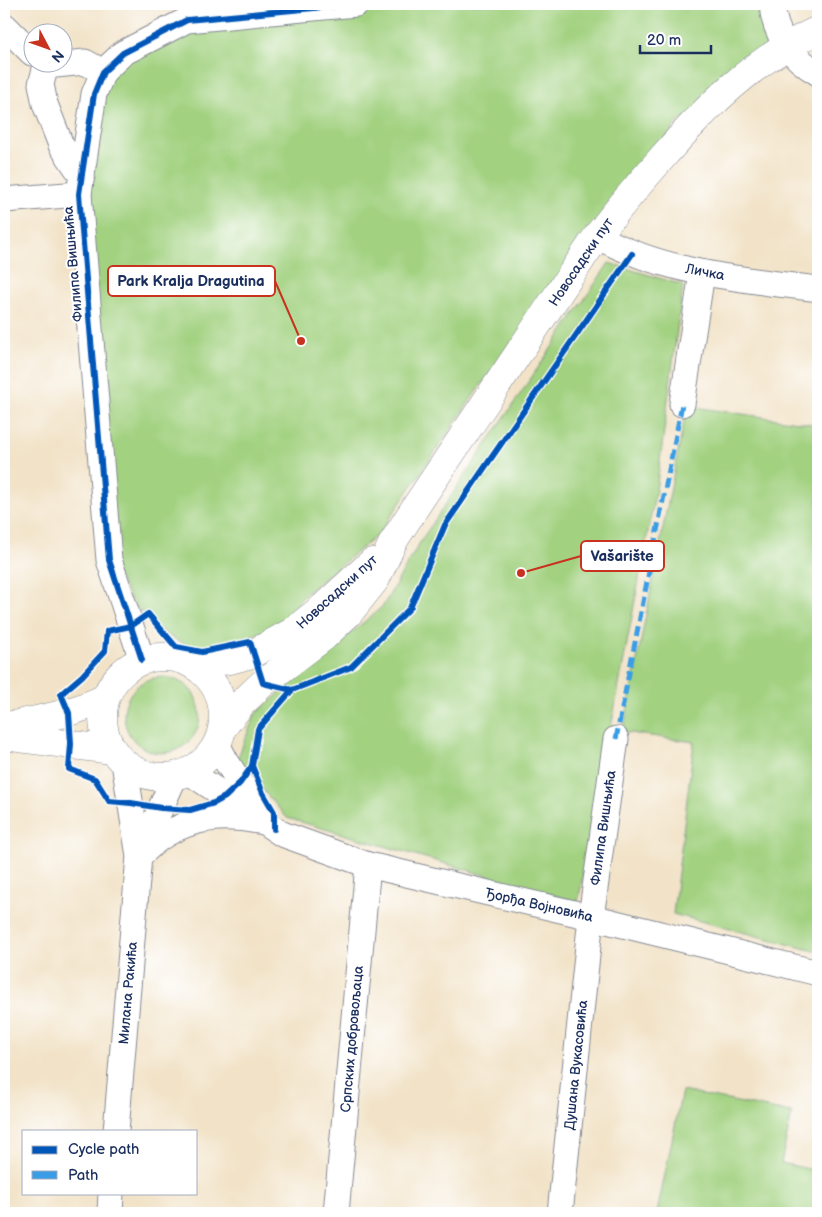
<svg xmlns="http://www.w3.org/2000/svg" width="822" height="1217" font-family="'Balsamiq Sans',sans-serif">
<rect width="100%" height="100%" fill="#fff"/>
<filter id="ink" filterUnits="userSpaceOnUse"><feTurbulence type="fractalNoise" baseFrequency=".02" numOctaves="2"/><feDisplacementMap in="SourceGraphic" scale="10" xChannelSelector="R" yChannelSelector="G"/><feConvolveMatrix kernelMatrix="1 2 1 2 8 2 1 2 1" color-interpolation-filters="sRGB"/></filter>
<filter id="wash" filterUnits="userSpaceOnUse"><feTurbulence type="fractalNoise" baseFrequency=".0096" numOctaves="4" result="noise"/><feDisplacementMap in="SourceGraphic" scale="20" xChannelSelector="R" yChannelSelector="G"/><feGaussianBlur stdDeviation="1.12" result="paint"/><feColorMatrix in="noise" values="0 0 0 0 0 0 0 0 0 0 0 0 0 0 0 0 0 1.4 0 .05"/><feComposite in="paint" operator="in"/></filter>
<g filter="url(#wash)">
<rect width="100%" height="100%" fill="#f2e3c8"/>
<g fill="#a2d180" stroke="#5e806f">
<path d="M 356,4 L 772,4 L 786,47 L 678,122 L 478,389 L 379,534 L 306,593 L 280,625 L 218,648 L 196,649 L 172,638 L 152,624 L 132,602 L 109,560 L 79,194 L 94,94 L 123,53 L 187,20 Z"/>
<path d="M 609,263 L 683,285 L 657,484 L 578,902 L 287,818 L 237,760 L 255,714 L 383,606 L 422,539 Z"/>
<path d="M 687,406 L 818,425 L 818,952 L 673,914 L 694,742 L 623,732 Z"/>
<circle cx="162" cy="715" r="38"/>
<path d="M 682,1091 L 792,1113 L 781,1163 L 818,1171 L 818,1213 L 657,1213 Z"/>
</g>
</g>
<g filter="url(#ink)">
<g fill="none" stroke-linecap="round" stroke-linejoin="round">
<defs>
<g id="minor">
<path d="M 772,4 C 774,35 792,58 818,73"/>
<path d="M 5,26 L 32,53"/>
<path d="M 82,176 L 61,145 L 45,104 L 41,84 L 46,66 L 85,62 L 103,72"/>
<path d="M 4,200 L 79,194"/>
<path d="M 597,236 C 665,274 743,279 818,289"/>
<path d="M 682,404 L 702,273"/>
<path d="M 142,660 L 109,560 L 79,194 L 94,94 L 103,72 L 123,53 L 187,20 L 356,4"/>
<path d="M 217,744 L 226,761 L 260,814"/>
<path d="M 189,772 L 282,834 L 368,865 L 591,917 L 818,973"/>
<path d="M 141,852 L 175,776"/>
<path d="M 139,856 C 146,850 153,843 160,838 C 189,818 224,814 258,821"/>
<path d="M 116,1131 L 139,856 L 124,763"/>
<path d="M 110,1213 L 111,1193"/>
<path d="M 336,1213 L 368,865"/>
<path d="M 560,1213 L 591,917 L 616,739"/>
</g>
<g id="major">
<circle cx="163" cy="717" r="60"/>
<path d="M 194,664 L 230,660 L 252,654 L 292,632 L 322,608 L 372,562"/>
<path d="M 4,727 C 39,719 73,714 105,698"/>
<path d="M 223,727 L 242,703 L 263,683 L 325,636 L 349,613 L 376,579 L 393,542 L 418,503 L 597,236 C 617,210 638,185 660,160 C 706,107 754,59 818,30"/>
<path d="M 4,736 L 112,750"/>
</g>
</defs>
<use href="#minor" stroke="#868993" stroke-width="27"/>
<use href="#major" stroke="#868993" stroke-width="29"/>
<use href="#minor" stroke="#fff" stroke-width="25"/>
<use href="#major" stroke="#fff" stroke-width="28"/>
<path stroke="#3b9de6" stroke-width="5" stroke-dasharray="10 5" stroke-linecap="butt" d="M 616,739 L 682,404"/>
<defs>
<g id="cycleway">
<path d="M 142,660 L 109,560 L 79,194 L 94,94 L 103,72 L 123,53 L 187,20 L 356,4"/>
<path d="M 292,690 L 263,683 L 250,642 L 202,652 L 176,647 L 148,614 L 131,626 L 107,631 L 105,651 L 82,676 L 61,694 L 69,713 L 71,744 L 69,769 L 95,779 L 109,801 L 131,803 L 161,808 L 190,810 L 214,803 L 225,797 L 240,783 L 252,766 L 258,729 L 292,690 L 351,667 L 410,608 L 445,525 L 632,254"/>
<path d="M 252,766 L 263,793 L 274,812 L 274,829"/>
</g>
</defs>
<use href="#cycleway" stroke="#fff" stroke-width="9"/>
<use href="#cycleway" stroke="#0057b8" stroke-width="6"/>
</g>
</g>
<g text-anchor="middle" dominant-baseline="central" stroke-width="4" stroke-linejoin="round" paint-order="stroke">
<g font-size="14" fill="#1b2f5e" stroke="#fff">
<text transform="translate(581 262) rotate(-56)">Новосадски пут</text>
<text transform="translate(73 264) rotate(-95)">Филипа Вишњића</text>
<text transform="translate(705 272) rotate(11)">Личка</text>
<text transform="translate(337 592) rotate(-42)">Новосадски пут</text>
<text transform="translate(603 828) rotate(-82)">Филипа Вишњића</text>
<text transform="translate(539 905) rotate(13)">Ђорђа Војновића</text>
<text transform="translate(128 993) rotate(-85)">Милана Ракића</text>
<text transform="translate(352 1039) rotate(-85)">Српских добровољаца</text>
<text transform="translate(576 1065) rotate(-84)">Душана Вукасовића</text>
</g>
</g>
<path fill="none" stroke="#c8321e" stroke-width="2" d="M301 341L275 281M521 573L581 556"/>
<g fill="#c8321e" stroke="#fff" stroke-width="2">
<circle cx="301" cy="341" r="5"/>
<circle cx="521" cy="573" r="5"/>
</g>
<g fill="#fff" stroke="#c8321e" stroke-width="2">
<rect x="108" y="266" width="167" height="30" rx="5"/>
<rect x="581" y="541" width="83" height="30" rx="5"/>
</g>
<g font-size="15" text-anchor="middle" font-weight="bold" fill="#1b2f5e">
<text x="191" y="286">Park Kralja Dragutina</text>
<text x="622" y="561">Vašarište</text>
</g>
<rect width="822" height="1217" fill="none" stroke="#fff" stroke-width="20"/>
<rect x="22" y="1130" width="175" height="65" fill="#ffffff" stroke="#a4acbf"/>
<rect x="32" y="1146" width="25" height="8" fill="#0057b8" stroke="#a4acbf"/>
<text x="68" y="1154" font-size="15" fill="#1b2f5e">Cycle path</text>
<rect x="32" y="1171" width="25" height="8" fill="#3b9de6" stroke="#a4acbf"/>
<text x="68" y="1180" font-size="15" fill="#1b2f5e">Path</text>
<g transform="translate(48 48) rotate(131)"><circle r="24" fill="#ffffff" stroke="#a4acbf"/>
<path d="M0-4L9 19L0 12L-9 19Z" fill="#c8321e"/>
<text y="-8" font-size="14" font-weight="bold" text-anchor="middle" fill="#1b2f5e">N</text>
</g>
<path d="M640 45v8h71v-8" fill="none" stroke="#1b2f5e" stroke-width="2.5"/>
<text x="647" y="45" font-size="15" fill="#1b2f5e" stroke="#ffffff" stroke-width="4" paint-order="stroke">20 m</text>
</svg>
